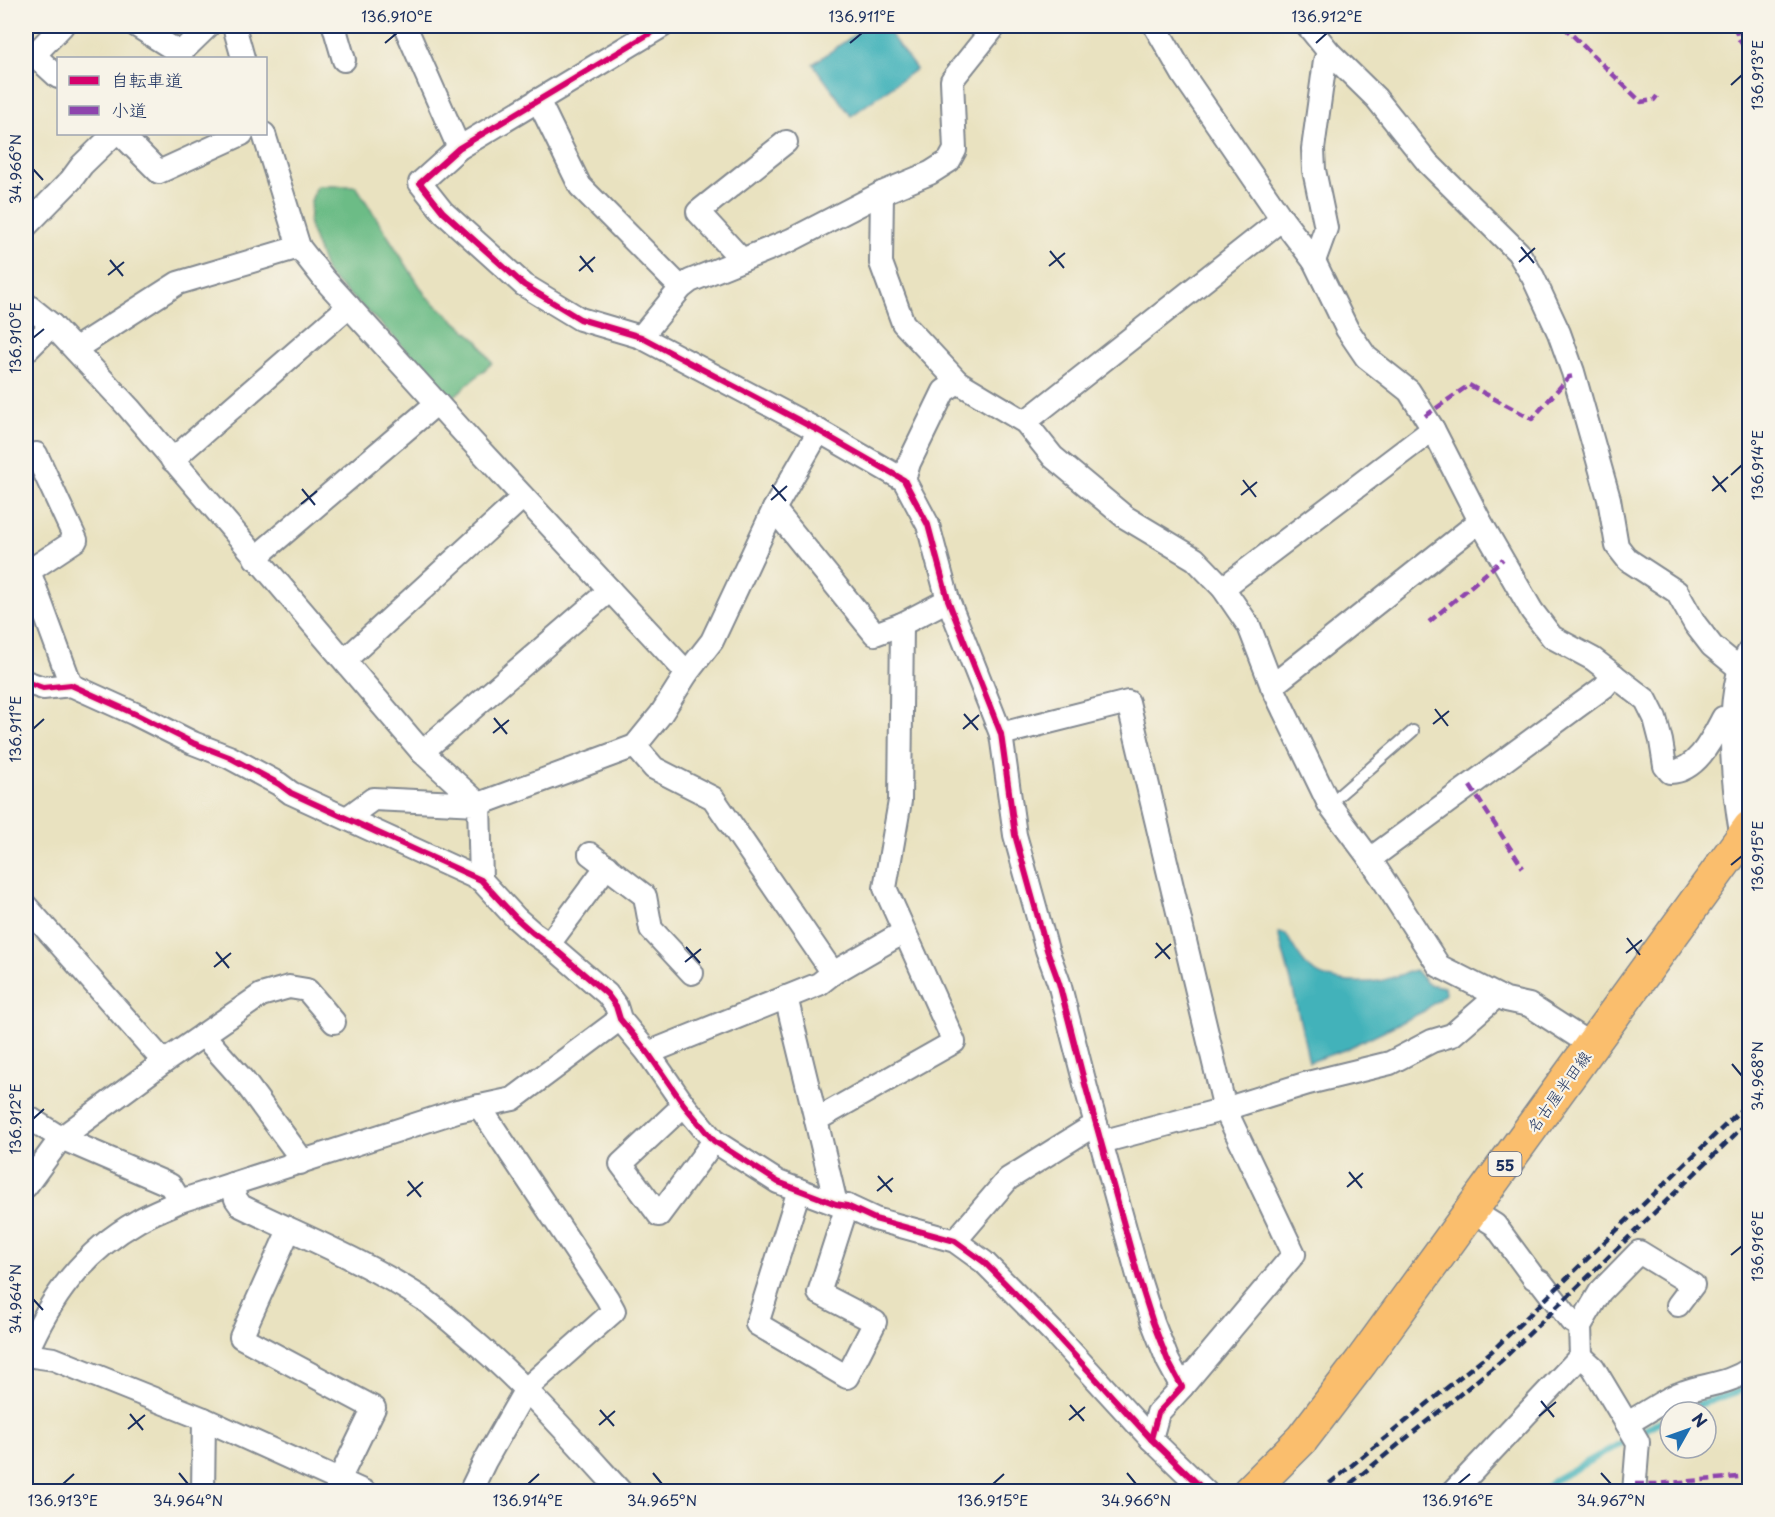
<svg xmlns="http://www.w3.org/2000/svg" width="1775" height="1517" font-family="'Playpen Sans','Klee One',sans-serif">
<rect width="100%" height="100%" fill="#f7f3e8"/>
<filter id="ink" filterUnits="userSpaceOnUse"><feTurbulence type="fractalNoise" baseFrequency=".0167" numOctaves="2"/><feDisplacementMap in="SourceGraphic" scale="12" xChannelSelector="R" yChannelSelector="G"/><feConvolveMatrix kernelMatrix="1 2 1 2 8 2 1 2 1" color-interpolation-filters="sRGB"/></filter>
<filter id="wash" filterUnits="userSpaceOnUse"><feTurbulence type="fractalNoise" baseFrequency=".008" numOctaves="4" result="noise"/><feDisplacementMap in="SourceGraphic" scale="24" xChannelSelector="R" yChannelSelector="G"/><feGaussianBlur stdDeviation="1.35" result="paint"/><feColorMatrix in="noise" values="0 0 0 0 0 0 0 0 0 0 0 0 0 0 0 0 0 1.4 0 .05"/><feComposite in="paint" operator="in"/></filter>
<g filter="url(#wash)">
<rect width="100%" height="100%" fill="#e9e2c0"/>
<path fill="#6cbc86" stroke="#447672" stroke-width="1.5" d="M 317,186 L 356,186 L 426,296 L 478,341 L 492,363 L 451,399 L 387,330 L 327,274 L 309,225 L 311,201 Z"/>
<g fill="#42b2ba" stroke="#2e708c" stroke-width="1.5">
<path d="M 867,26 L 884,26 L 916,69 L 851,116 L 813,64 Z"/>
<path d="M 1278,933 L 1286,934 C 1292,945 1298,956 1307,966 C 1324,983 1357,984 1379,981 C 1391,979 1404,973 1415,970 L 1428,984 L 1444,987 L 1445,994 L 1424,1011 L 1414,1016 L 1344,1050 L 1309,1062 L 1293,989 Z"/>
</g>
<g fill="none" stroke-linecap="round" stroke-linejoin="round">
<g stroke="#42b2ba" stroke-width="7">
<path d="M 1742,26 L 1750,44"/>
<path d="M 1678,1412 L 1750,1387"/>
<path d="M 1542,1492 L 1555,1480 L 1670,1416"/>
</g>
</g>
</g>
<g filter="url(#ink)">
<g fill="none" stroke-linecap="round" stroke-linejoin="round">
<defs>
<path id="service" d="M 1329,804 L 1413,731"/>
<g id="minor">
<path d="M 137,26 L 180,53"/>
<path d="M 234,26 L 243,58"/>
<path d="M 334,26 L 344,60"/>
<path d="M 405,26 L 459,148"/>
<path d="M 662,26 L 459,148 L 420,183 L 443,212 L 524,285 L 580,319 L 641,337 L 819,431 L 904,480 L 928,525 L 948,600 L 1001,734 L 1015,835 L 1047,950 L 1059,983 L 1086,1088 L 1139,1279 L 1153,1323 L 1168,1361 L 1182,1387 L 1158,1413 L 1151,1439"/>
<path d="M 1155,26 L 1184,76 L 1282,219 L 1314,261 L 1347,329 L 1366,357 L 1409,391 L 1433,429 L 1480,521 L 1532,611 L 1552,637 L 1593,659 L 1646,700 L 1655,718 L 1661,741 L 1665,766 L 1670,772 C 1697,771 1712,739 1723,718 L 1733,719"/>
<path d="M 1308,26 L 1329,52 L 1376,98 L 1428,163 L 1518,252 L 1533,277 L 1559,333 L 1573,372 L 1609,499 L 1617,546 L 1628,560 L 1677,592 L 1695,624 L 1712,646 L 1740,669"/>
<path d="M 175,58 L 208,26"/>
<path d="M 58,77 L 34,55 L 62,26"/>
<path d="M 538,100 L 580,186 L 681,288"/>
<path d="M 121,134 L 159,172 L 242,134"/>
<path d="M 264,134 L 299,247"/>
<path d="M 882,193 L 881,263 L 903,323 L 958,382"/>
<path d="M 26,226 L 71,180 L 82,165 L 114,134"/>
<path d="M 742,260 L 698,212 L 786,142"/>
<path d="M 1314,261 L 1326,228 L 1314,170 L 1313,149 L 1325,61 L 1329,52"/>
<path d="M 26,304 L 52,325 L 129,408 L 422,752 L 479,804 L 635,746 L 661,714 L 687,673 L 712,641 L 774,509 L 819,431"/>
<path d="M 641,337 L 681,288 L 690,281 L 791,240 L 882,193 L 930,173 L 949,161 L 955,150 L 952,80 L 995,26"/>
<path d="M 75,349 L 178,283 L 299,247 L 325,280 L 464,433 L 687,673"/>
<path d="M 26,351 L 52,325"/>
<path d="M 1025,422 L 1282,219"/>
<path d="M 172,460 L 349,306"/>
<path d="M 26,462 L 36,454 L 76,540 L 29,571 L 71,685"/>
<path d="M 904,480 L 909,463 L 944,391 L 958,382 L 1025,422 L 1053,457 L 1125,517 L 1195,559 L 1223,588 L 1249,626 L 1272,686 L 1329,804 L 1370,859 L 1439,966 L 1506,1000 L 1529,1005 L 1591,1045"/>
<path d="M 774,509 L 875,634 L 902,624 L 948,600"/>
<path d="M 255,558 L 437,403"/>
<path d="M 1223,588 L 1433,429"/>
<path d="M 345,660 L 523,497"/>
<path d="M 26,682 L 43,688 L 71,685 L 135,714 L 193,743 L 229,757 L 279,784 L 291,793 L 481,880 L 516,918 L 533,933 L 549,944 L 607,994 L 616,1006 L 620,1019 L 648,1053 L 684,1105 L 714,1141 L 778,1182 L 836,1204 L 847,1206 L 875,1219 L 955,1241 L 984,1262 L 1053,1332 L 1151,1439 L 1206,1492"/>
<path d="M 1272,686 L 1480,521"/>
<path d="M 1001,734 L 1128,702 L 1225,1109 L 1294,1254 L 1182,1387"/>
<path d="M 635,746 L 654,768 L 713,798 L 833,973 L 819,984 L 648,1053"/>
<path d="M 422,752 L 610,590"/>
<path d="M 347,818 L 373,799 L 479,804 L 481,880"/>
<path d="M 1742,838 C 1733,787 1726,722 1739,671 C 1741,664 1746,657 1750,650"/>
<path d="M 590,854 L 645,896 L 651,929 L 692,973"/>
<path d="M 1370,859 L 1604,687 L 1614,675"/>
<path d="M 26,906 L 164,1062"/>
<path d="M 549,944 L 607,866"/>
<path d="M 833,973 L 904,932"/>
<path d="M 786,997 L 816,1120"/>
<path d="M 203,1035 L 244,1081 L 297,1153 L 300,1163"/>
<path d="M 684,1105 L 621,1164 L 659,1215 L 714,1141"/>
<path d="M 26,1116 L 61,1138 L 170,1185 L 180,1201"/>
<path d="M 1101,1142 L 1225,1109 L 1308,1083 L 1390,1063 L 1432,1041 L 1452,1035 L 1497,996"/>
<path d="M 232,1184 L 236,1199 L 241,1206 C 302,1236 365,1261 423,1299 C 436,1308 449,1320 461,1330 C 520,1379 570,1436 621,1492"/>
<path d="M 26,1186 L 61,1138 L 164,1062 L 261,995 L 289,987 L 307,990 L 334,1022"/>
<path d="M 799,1190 L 757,1324 L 847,1377 L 875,1322 L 819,1293 L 847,1206"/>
<path d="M 836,1204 L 816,1120 L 954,1042 L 885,888 L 900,801 L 902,624"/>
<path d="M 1471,1210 L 1495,1225 L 1534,1278 L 1541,1282 L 1571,1321 L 1580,1326"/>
<path d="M 289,1230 L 241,1337 L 374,1408 L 339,1480 L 336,1492"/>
<path d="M 955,1241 L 1008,1179 L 1096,1124"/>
<path d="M 26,1354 C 50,1298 83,1252 138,1221 C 151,1213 166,1208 180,1201 L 457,1111 L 513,1099 L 620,1019"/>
<path d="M 26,1355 L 54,1359 L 204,1419 L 365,1492"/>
<path d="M 1581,1356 L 1580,1326 L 1600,1292 L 1639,1252 L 1693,1285 L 1678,1305"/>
<path d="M 1627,1423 C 1646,1414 1663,1399 1684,1392 C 1706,1384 1729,1384 1750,1369"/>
<path d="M 203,1492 L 204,1419"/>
<path d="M 470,1492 L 485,1461 L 526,1389 L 614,1311 L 607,1298 L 479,1106"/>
<path d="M 1453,1492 L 1581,1356 L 1593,1367 L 1638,1442 L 1634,1492"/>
</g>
<path id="primary" d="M 1249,1492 L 1302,1439 L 1361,1362 L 1750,827"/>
</defs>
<use href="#service" stroke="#82888f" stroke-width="14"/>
<use href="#minor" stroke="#82888f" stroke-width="26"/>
<use href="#primary" stroke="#82888f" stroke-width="36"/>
<use href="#service" stroke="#fff" stroke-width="10"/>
<use href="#minor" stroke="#fff" stroke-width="22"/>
<use href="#primary" stroke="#fabe6d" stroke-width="33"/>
<g stroke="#1b2f5e" stroke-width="4.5" stroke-dasharray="9 4.5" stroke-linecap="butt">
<path d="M 1319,1492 L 1492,1351 L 1750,1101"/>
<path d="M 1340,1492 L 1501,1361 L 1750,1120"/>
</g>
<g stroke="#8e44ad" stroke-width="4.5" stroke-dasharray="9 4.5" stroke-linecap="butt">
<path d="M 1563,26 L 1641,102 L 1654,100 L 1657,96"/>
<path d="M 1735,26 L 1738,38 L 1750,55"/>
<path d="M 1425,416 L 1469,385 L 1532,419 L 1569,377 L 1574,376"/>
<path d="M 1429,622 L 1503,559"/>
<path d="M 1470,786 L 1523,868"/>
<path d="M 1635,1484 L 1657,1484 L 1750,1476"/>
</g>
<defs>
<g id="cycleway">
<path d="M 662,26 L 459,148 L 420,183 L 443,212 L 524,285 L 580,319 L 641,337 L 819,431 L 904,480 L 928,525 L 948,600 L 1001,734 L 1015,835 L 1047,950 L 1059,983 L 1086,1088 L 1139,1279 L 1153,1323 L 1168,1361 L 1182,1387 L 1158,1413 L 1151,1439"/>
<path d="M 26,682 L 43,688 L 71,685 L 135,714 L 193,743 L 229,757 L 279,784 L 291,793 L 481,880 L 516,918 L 533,933 L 549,944 L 607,994 L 616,1006 L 620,1019 L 648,1053 L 684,1105 L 714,1141 L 778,1182 L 836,1204 L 847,1206 L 875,1219 L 955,1241 L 984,1262 L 1053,1332 L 1151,1439 L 1206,1492"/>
</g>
</defs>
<use href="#cycleway" stroke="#f7f3e8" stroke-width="10"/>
<use href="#cycleway" stroke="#d6006c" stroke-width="6"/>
</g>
</g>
<path fill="none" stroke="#1b2f5e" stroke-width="2" d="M 385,43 L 397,33M 850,43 L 862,33M 1316,43 L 1327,33M 1731,85 L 1742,75M 33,169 L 43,180M 1521,247 L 1534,263M 1050,251 L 1064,268M 580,256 L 593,272M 110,260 L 123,276M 1519,262 L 1535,248M 1049,266 L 1065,253M 579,271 L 595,257M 108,275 L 124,262M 33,338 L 44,329M 1731,475 L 1742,465M 1713,476 L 1726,492M 1243,480 L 1256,497M 772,485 L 786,501M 302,489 L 315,505M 1712,491 L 1728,477M 1241,495 L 1257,482M 771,500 L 787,486M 301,504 L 317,491M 1435,709 L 1448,726M 964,714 L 978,730M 494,718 L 507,734M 1433,724 L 1449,711M 33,729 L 44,719M 963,729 L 979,715M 493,733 L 509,720M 1731,865 L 1742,856M 1627,938 L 1640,955M 1156,943 L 1170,959M 686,947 L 700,963M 216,952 L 229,968M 1626,953 L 1642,940M 1155,958 L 1171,944M 685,962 L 701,949M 214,967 L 231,953M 1732,1064 L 1742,1076M 33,1119 L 44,1109M 1349,1172 L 1362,1188M 878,1176 L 892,1192M 408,1181 L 421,1197M 1347,1187 L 1363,1173M 877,1191 L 893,1178M 407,1196 L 423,1182M 1731,1255 L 1742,1246M 33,1299 L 43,1310M 1541,1401 L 1554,1417M 1070,1405 L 1084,1421M 600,1410 L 614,1426M 130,1414 L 143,1430M 1539,1416 L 1556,1402M 1069,1420 L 1085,1407M 599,1425 L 615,1411M 128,1429 L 145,1415M 179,1473 L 188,1484M 653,1473 L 662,1484M 1127,1473 L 1136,1484M 1601,1473 L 1611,1484M 63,1484 L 74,1474M 528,1484 L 539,1474M 993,1484 L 1004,1474M 1458,1484 L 1470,1474"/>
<g text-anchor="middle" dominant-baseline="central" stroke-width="4.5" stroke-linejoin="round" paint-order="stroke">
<rect fill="#f7f3e8" stroke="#5d6a87" stroke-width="1.5" x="1488.5" y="1152" width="33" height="24" rx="4.5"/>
<g font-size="15" font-weight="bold" fill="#1b2f5e">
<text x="1505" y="1164">55</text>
</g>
<g font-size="16" fill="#1b2f5e" stroke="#f7f3e8">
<text transform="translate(1558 1091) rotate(-54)">名古屋半田線</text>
</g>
</g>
<rect width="1775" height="1517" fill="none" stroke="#f7f3e8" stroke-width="66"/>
<rect x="57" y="57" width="210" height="78" fill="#f7f3e8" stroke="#9fa5b1" stroke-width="1.5"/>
<rect x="69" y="76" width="30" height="9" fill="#d6006c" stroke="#9fa5b1" stroke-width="1.5"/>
<text x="111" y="87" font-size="18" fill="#1b2f5e">自転車道</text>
<rect x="69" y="106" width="30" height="9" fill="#8e44ad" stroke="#9fa5b1" stroke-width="1.5"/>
<text x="111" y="117" font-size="18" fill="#1b2f5e">小道</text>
<g transform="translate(1688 1430) rotate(50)"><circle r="28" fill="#f7f3e8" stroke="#9fa5b1" stroke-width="1.5"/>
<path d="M0-4.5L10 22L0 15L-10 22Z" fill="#1f6fb2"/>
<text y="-9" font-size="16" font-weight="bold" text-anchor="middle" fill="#1b2f5e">N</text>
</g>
<rect x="33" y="33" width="1709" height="1451" fill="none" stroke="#1b2f5e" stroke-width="2"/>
<g font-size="15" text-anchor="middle" fill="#1b2f5e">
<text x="397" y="22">136.910°E</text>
<text x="862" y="22">136.911°E</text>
<text x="1327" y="22">136.912°E</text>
<text transform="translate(1758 75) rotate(-90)" y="5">136.913°E</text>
<text transform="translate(16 169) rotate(-90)" y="5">34.966°N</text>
<text transform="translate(16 338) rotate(-90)" y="5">136.910°E</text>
<text transform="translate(1758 465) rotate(-90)" y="5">136.914°E</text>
<text transform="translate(16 729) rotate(-90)" y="5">136.911°E</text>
<text transform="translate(1758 856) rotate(-90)" y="5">136.915°E</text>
<text transform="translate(1758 1076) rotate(-90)" y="5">34.968°N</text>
<text transform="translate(16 1119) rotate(-90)" y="5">136.912°E</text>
<text transform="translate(1758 1246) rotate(-90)" y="5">136.916°E</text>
<text transform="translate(16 1299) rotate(-90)" y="5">34.964°N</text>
<text x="63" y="1506">136.913°E</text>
<text x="188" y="1506">34.964°N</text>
<text x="528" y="1506">136.914°E</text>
<text x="662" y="1506">34.965°N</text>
<text x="993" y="1506">136.915°E</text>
<text x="1136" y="1506">34.966°N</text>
<text x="1458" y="1506">136.916°E</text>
<text x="1611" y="1506">34.967°N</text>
</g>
</svg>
